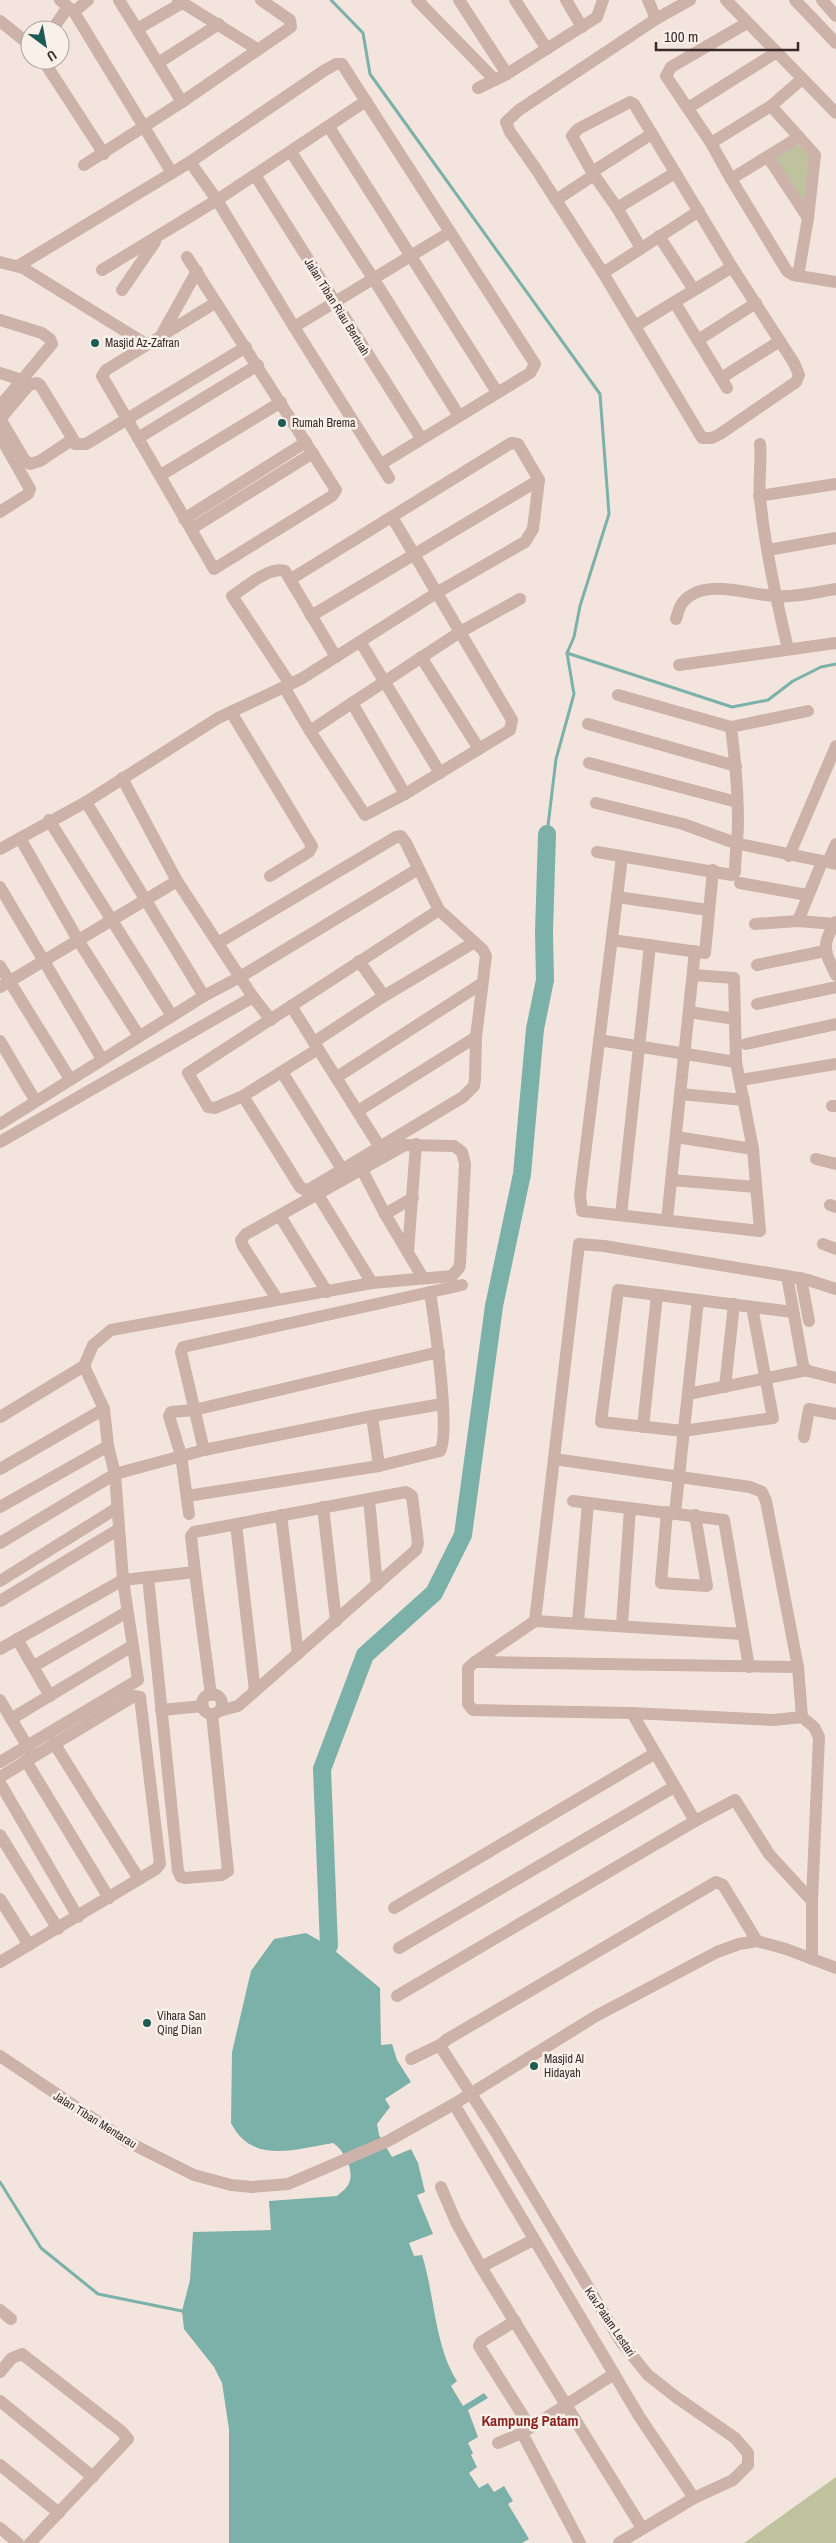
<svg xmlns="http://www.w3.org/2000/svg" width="836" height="2543" font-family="'Archivo Narrow',sans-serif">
<rect width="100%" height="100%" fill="#f3e5de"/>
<g fill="#bec39d">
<path d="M 795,143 L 812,158 L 807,213 L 765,164 Z"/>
<path d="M 836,2477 L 836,2543 L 744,2543 Z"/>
</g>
<path fill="#7bb1a9" d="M 306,1933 L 329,1946 L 380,1988 L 381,2045 L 392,2044 L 397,2060 L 411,2082 L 385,2099 L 390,2107 L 377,2124 L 379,2135 L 392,2157 L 411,2149 L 418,2163 L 425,2192 L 417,2195 L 433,2234 L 409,2243 L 414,2256 L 422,2255 C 435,2296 434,2344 457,2381 L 451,2386 L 463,2406 L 484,2393 L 488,2398 L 468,2410 L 478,2437 L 468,2443 L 473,2453 L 471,2455 L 477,2467 L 469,2473 L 479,2488 L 488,2483 L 494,2492 L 504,2486 L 513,2501 L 508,2504 L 529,2539 L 522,2543 L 229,2543 L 229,2429 L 222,2383 L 214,2367 L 184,2329 L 182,2311 L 190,2280 L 193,2232 L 271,2230 L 269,2201 L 337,2196 C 340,2193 346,2189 348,2185 C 356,2172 344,2150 333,2143 C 296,2149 252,2165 231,2123 L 232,2052 L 251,1971 L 274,1939 Z"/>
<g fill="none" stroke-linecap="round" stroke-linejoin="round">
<g stroke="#7bb1a9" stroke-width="3">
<path d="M 331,0 L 363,33 L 370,74 L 600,394 L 609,514 L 580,606 L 574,637 L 567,653 L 574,694 L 556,759 L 547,834"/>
<path d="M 567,653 L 732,707 L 768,700 L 793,681 L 821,667 L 836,664"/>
<path d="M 0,2182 L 41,2248 L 98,2294 L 182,2311"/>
</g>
<path stroke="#7bb1a9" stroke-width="18" d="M 329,1946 L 322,1769 L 365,1655 L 434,1593 L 463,1535 L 494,1306 L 522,1174 L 535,1029 L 545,980 L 544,932 L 547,834"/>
<g stroke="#ccb2a9" stroke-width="12">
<path d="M 60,0 L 74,12 L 172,173"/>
<path d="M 119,0 L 182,102"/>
<path d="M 178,0 L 257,49"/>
<path d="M 417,0 L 495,80"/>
<path d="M 459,0 L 507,74"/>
<path d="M 515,0 L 547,49"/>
<path d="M 566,0 L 582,27"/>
<path d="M 648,0 L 656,19"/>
<path d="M 726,0 L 836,113"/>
<path d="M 795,0 L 836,43"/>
<path d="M 822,0 L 836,16"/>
<path d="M 74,12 L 88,0"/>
<path d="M 0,21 L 30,45"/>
<path d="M 747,23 L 671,67 L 666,76 L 711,143 L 731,179 L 787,271 L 793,275 L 836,282"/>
<path d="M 137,29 L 182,3"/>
<path d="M 52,30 L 68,7"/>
<path d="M 43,60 L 104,154"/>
<path d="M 158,63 L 219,24"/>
<path d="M 478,88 L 507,74 L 597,17 L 603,0"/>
<path d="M 771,106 L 815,155 L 808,218 L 798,276"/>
<path d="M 688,108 L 777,52"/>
<path d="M 329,127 L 497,392"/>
<path d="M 711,143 L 771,106 L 802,79"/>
<path d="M 291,152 L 373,278 L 459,416"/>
<path d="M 768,157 L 808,218"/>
<path d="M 190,162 L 217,200 L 294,327 L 389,478"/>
<path d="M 84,165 L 182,102 L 291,27 L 290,20 L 261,0"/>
<path d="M 592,172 L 650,135"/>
<path d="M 255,175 L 421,438"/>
<path d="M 731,179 L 799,137"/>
<path d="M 556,200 L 594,175"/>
<path d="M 617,208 L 675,173"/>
<path d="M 659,236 L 694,290"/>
<path d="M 641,248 L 617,208 L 592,172 L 572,136 L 578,129 L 630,102 L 634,104 L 732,267 L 794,363 L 799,375 L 796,382 L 720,434 L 712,438 L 702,438 L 603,273 L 536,169 L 510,132 L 506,122 L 519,110 L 656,19 L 690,0"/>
<path d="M 187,257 L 336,490 L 332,496 L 214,569 L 102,376 L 106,370 L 215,303"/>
<path d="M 0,262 L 23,268 L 146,344"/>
<path d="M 18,266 L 190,162 L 325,70 L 336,64 L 342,64 L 535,364 L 530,373 L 381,464"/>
<path d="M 102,270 L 217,200 L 366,101"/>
<path d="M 603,273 L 699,211"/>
<path d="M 122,290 L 155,242"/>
<path d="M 675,303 L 727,388"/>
<path d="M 0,320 L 42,333 L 50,339 L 52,344 L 0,406"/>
<path d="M 635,326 L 732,267"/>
<path d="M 294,327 L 450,232"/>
<path d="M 162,334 L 197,271"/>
<path d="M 698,340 L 756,303"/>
<path d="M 0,373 L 22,380"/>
<path d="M 721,378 L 780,341"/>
<path d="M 0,436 L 30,489 L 28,494 L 0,512"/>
<path d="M 138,438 L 258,365"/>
<path d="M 73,439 L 40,461 L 30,464 L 24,459 L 2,422 L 2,417 L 29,385 L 37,383 L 40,385 L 73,439 L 75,444 L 86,444 L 246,347"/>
<path d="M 760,444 C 762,462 758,480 760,498 C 765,549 776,599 788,649"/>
<path d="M 161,475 L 281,402"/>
<path d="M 759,496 L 836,484"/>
<path d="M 184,519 L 306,442"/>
<path d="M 191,529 L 313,453"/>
<path d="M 768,550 L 836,538"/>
<path d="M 311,616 L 539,480"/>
<path d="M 676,619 C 678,614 679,606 683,602 C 704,577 749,595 775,596 C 794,598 817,592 836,589"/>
<path d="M 361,643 L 440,773"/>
<path d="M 421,657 L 479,749"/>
<path d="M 679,665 L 836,643"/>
<path d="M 290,684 L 232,596 C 245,588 269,566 285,571 L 336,657"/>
<path d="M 284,687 L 310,731 L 365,815 L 405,794 L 510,730 L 512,720 L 392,517"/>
<path d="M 618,695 L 731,727 L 808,711"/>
<path d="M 352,703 L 460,632 L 520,599"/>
<path d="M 231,712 L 312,846 L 309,852 L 270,876"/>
<path d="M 588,724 L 736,766"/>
<path d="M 310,731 L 352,703 L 405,794"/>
<path d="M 589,763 L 737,802"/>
<path d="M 122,778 L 177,881 L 253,997 L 271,1020"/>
<path d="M 86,802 L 204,996"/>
<path d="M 596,803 L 683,824 L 735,843 L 836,864"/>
<path d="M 49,820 L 172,1016"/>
<path d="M 20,838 L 78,940 L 139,1036"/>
<path d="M 0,849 L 86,802 L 218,718 L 301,679 L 438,592 L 525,542 L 533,529 L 539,480 L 518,444 L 511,443 L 291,579"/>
<path d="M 597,852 L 732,875 L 735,872 C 735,855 738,838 738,821 C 738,789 735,758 731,727"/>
<path d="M 789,856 L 836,746"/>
<path d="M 828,862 L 836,844"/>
<path d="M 740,883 L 807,895"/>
<path d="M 0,887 L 102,1059"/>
<path d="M 617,897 L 708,910"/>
<path d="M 798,921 L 822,862"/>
<path d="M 836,922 C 820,945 825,953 836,975"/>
<path d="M 755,924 L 798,921 L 835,924"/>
<path d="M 612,940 L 705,953 L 713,870"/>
<path d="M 218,943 L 396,837 L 401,836 L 406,843 L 439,910 L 483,950 L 486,956 L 476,1037 L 475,1079 L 474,1086 L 463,1097 L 310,1189 L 305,1190 L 300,1187 L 243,1096"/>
<path d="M 359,961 L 384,996"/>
<path d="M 757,965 L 825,951"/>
<path d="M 0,966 L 70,1079"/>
<path d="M 693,975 L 734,978 L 736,1062"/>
<path d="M 0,987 L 177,881"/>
<path d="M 757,1004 L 836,987"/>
<path d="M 291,1006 L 383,1152"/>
<path d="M 689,1012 L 735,1019"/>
<path d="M 599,1040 L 736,1062 L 753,1149 L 760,1231 L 582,1211 L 580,1195 L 622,857"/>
<path d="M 0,1041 L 35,1100"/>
<path d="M 314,1042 L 384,996 L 473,943"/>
<path d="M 746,1044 L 836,1024"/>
<path d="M 318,1049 L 243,1096 L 215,1108 L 208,1107 L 188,1073 L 439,910"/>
<path d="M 282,1072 L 342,1169"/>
<path d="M 337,1077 L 481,984"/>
<path d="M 741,1080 L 836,1064"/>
<path d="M 680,1094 L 744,1100"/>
<path d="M 832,1106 L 836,1106"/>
<path d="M 358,1111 L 476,1037"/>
<path d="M 0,1124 L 204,996 L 240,977 L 418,869"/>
<path d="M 676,1137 L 753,1149"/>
<path d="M 0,1142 L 253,997"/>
<path d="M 816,1159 L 836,1164"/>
<path d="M 361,1168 L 385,1214 L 423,1278"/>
<path d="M 671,1180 L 756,1187"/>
<path d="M 318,1195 L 372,1283"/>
<path d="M 830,1205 L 836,1207"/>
<path d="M 385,1214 L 413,1198"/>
<path d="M 621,1215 L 650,945"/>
<path d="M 280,1216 L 327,1292"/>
<path d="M 667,1220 L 695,951"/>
<path d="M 823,1244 L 836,1249"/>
<path d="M 408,1252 L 416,1144"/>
<path d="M 787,1276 L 808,1280 L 836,1289"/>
<path d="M 801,1278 L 809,1321"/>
<path d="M 752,1307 L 773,1418 L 683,1431 L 601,1422 L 618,1290 L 793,1312"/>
<path d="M 725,1387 L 734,1304"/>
<path d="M 688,1394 L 807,1370"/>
<path d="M 372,1416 L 379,1466"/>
<path d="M 0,1417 L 84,1366 L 93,1345 L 111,1330 L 372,1283 L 452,1276 L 459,1268 L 460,1263 L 465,1164 L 462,1152 L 454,1146 L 405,1145 L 246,1234 L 241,1240 L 243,1246 L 277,1299"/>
<path d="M 643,1427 L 657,1295"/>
<path d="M 804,1437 L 809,1409 L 836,1414"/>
<path d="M 204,1450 L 181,1352 L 183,1347 L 462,1285"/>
<path d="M 554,1459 L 750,1487 L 762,1492 L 766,1501 L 798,1667"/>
<path d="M 0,1469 L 104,1409"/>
<path d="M 187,1496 L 379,1466 L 440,1451 C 451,1433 434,1318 430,1292"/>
<path d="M 369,1499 L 377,1585"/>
<path d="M 573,1501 L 724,1520 L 749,1667"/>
<path d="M 0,1507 L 108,1446"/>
<path d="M 323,1507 L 336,1621"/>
<path d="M 667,1512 L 661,1583 L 707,1586 L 695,1515"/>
<path d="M 675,1513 L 698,1300"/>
<path d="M 189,1514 L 181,1455 L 169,1416 L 171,1412 L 194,1410 L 439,1352"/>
<path d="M 281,1515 L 298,1654"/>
<path d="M 236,1524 L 255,1691"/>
<path d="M 0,1543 L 115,1474 L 204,1450 L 372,1416 L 442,1404"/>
<path d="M 195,1572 L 191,1536 L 194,1532 L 406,1492 L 412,1496 L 418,1543 L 416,1550 L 238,1706 L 219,1711"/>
<path d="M 148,1577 L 178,1871 L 181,1877 L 185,1878 L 222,1875 L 228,1871 L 212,1714"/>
<path d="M 0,1581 L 117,1508"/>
<path d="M 0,1601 L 119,1529"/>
<path d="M 535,1621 L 579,1244 L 604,1246 L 787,1276 L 804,1370 L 836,1378"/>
<path d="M 578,1622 L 588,1503"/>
<path d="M 622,1625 L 630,1508"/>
<path d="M 17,1639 L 50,1696"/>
<path d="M 0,1649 L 123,1580 L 195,1572 L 211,1695"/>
<path d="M 475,1662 L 535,1621 L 743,1634"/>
<path d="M 34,1666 L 127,1612"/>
<circle cx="212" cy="1704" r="10"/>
<path d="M 0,1700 L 32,1754"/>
<path d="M 161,1710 L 203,1706"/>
<path d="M 632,1713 L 695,1821"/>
<path d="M 802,1717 L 774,1720 L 632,1713 L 473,1710 L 468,1704 L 468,1668 L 475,1662 L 483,1662 L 798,1667 L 802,1717 L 814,1727 L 819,1737 L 812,1901 L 812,1959"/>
<path d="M 11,1719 L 132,1646"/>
<path d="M 54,1743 L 139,1879"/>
<path d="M 26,1761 L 109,1898"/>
<path d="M 0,1762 L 138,1680 L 123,1580 L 115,1474 L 108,1446 L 104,1409 L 84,1366"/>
<path d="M 0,1777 L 134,1696 L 140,1697 L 160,1864 L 156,1869 L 0,1962"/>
<path d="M 0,1783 L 78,1917"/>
<path d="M 0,1835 L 58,1929"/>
<path d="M 0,1899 L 29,1945"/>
<path d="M 394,1908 L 654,1754"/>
<path d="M 399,1948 L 674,1787"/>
<path d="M 397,1996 L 695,1821 L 735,1800 L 769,1854 L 812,1901"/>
<path d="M 0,2056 L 128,2142 L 194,2175 L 231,2185 L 252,2187 L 288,2184 L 388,2141 L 454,2104 L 596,2016 L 717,1952 L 739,1944 L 757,1941 L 786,1949 L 836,1968"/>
<path d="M 411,2059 L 442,2044"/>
<path d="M 454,2104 L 639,2416 L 694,2498"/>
<path d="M 441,2187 L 456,2222 L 481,2267 L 642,2528"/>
<path d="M 481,2267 L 533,2240"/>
<path d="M 0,2310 L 11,2319"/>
<path d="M 515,2321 L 481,2342 L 479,2346 L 530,2427"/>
<path d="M 0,2372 L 12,2358 L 22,2354 L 121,2431 L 128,2439 L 30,2543"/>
<path d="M 0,2401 L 93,2477"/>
<path d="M 498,2443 L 522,2433"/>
<path d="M 0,2465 L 59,2513"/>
<path d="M 0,2528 L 18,2543"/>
<path d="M 580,2543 L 522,2433 L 614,2374"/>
<path d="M 619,2543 L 694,2498 L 733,2480 L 748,2465 L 748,2453 L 735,2438 L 676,2397 L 648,2375 L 621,2342 L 495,2131 L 442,2049 L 442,2044 L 446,2040 L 716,1882 L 723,1885 L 757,1941"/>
</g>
</g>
<g fill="#1d5c54" stroke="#faf0ea" stroke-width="2">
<circle cx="95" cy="343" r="5"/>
<circle cx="282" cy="423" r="5"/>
<circle cx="147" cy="2023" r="5"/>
<circle cx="534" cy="2066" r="5"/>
</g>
<g text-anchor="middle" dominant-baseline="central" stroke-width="5" stroke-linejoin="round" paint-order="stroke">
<g font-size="12" fill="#392b29" stroke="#faf0ea">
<text transform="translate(337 307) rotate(58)">Jalan Tiban Riau Bertuah</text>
<text transform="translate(95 2120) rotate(32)">Jalan Tiban Mentarau</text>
<text transform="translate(610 2322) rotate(56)">Kav.Patam Lestari</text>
</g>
<g font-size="12" fill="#392b29" stroke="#faf0ea" text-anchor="start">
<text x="105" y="343">Masjid Az-Zafran</text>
<text x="292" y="423">Rumah Brema</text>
<text x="157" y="2016">Vihara San<tspan x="157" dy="14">Qing Dian</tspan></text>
<text x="544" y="2059">Masjid Al<tspan x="544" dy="14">Hidayah</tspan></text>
</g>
<g font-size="15" font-weight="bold" fill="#8b241f" stroke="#faf0ea">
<text x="530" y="2420">Kampung Patam</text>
</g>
</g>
<g transform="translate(45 45) rotate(148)"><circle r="24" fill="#faf0ea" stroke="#ada19d"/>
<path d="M0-4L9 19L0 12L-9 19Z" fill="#1d5c54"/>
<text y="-8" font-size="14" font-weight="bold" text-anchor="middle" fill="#392b29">U</text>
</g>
<path d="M656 42v8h142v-8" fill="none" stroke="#392b29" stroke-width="2.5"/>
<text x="664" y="42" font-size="15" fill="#392b29" stroke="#faf0ea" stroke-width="4" paint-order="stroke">100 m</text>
</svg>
